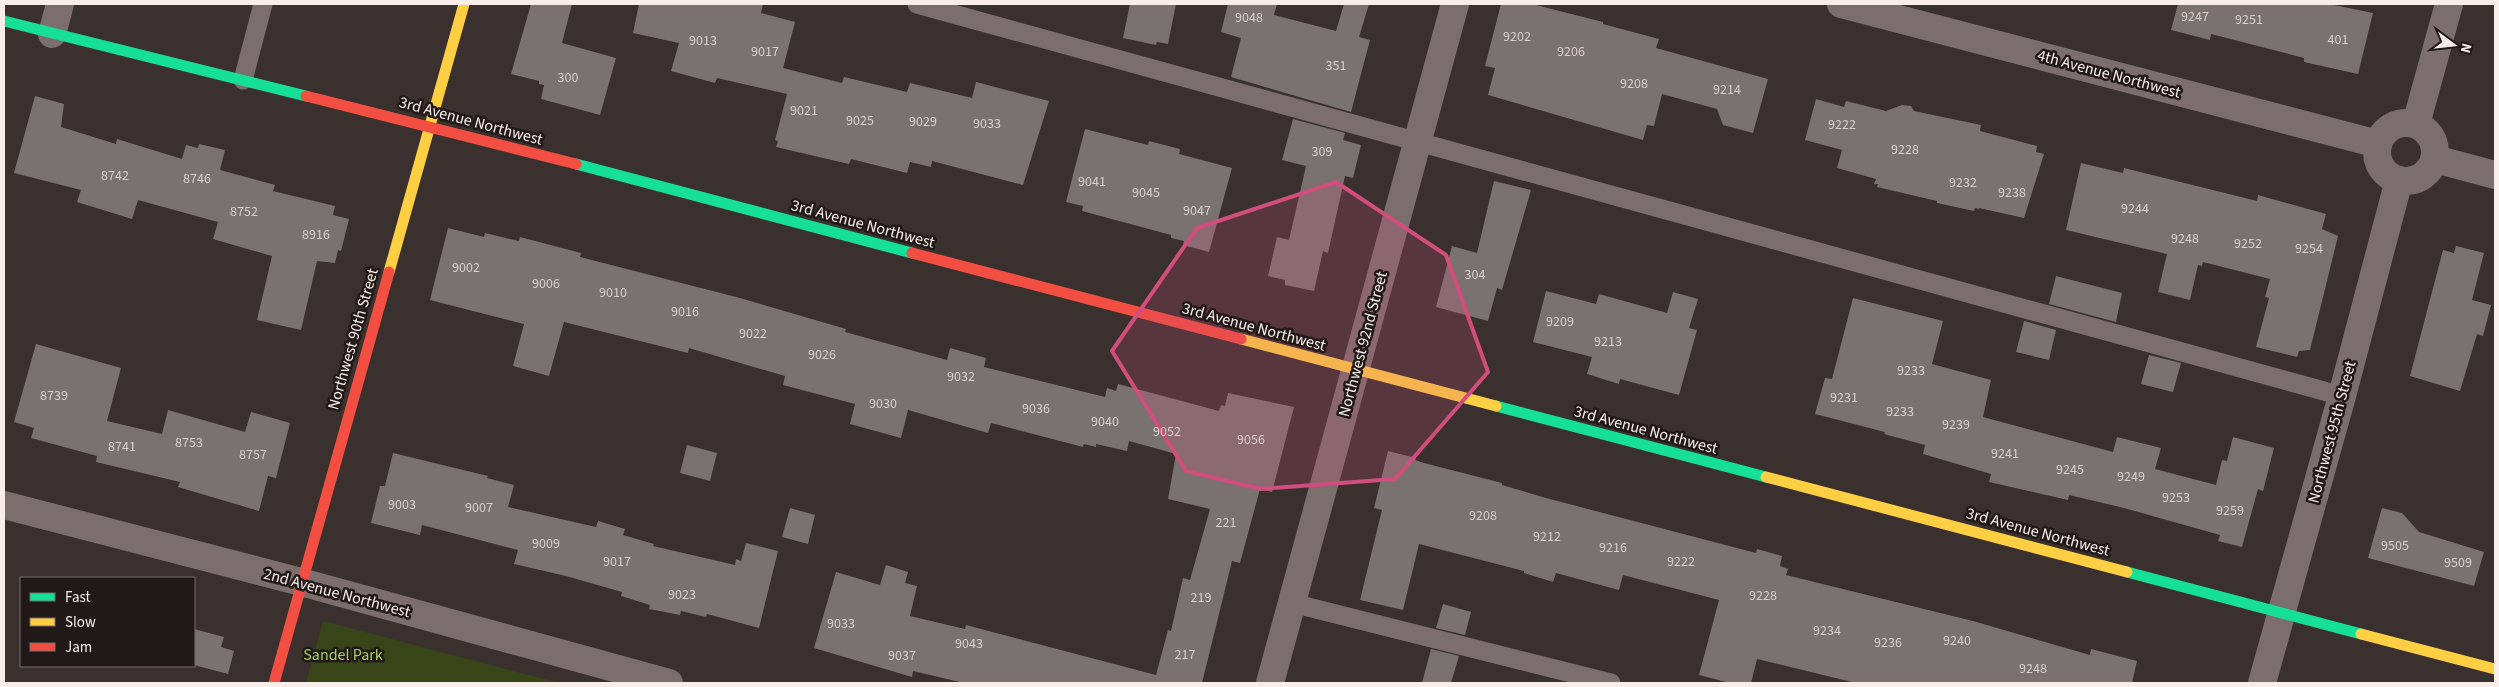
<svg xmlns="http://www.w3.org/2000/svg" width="2499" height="687" font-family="'Source Sans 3',sans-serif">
<rect width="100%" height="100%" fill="#3a312e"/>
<path fill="#374518" d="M 323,621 L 560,683 L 306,683 Z"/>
<g fill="#7a726f">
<path d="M 531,4 L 572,4 L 562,43 L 616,58 L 600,115 L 541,99 L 544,85 L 539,84 L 539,81 L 511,74 Z"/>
<path d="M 639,4 L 763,4 L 761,13 L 795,22 L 783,68 L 842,83 L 844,77 L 907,92 L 910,83 L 972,98 L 976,82 L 1049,101 L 1023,185 L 932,161 L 931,167 L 910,162 L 907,173 L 851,159 L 849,164 L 776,147 L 778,141 L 775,140 L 787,94 L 717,78 L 715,83 L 671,71 L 679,43 L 633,33 Z"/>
<path d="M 1130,4 L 1176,4 L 1168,44 L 1157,42 L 1156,45 L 1123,38 Z"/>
<path d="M 1228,4 L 1277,4 L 1274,15 L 1336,31 L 1344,4 L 1369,4 L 1359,37 L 1370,40 L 1351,112 L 1231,77 L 1241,38 L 1221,32 Z"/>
<path d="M 1501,4 L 1532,4 L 1603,22 L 1603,24 L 1659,39 L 1656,48 L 1768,79 L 1753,133 L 1723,125 L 1717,109 L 1662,94 L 1654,126 L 1647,125 L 1643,140 L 1488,95 L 1495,68 L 1485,66 Z"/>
<path d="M 2178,4 L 2329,4 L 2373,13 L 2358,74 L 2304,62 L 2304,58 L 2211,34 L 2210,40 L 2171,30 Z"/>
<path d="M 35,96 L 64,104 L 61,127 L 116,144 L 117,139 L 182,159 L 186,145 L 198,148 L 199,144 L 225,150 L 220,170 L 275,185 L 273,191 L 335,206 L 333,215 L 349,219 L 341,251 L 338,250 L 335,263 L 317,261 L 301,330 L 257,320 L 272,256 L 213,239 L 218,222 L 138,200 L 132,219 L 77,202 L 81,190 L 14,173 Z"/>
<path d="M 1816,99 L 1844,107 L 1846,101 L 1886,111 L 1902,105 L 1911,106 L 1914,111 L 1981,125 L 1980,131 L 2037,146 L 2036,152 L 2044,154 L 2024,218 L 1979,208 L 1979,209 L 1975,208 L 1974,211 L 1937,203 L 1937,201 L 1877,187 L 1878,184 L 1874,184 L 1876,179 L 1837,168 L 1842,150 L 1805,140 Z"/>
<path d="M 1293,119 L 1345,133 L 1343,140 L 1361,145 L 1353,178 L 1345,176 L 1328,253 L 1323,251 L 1314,291 L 1285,285 L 1285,280 L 1268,276 L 1277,237 L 1289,240 L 1306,166 L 1282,160 Z"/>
<path d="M 1085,129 L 1148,145 L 1149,141 L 1180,149 L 1179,154 L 1232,168 L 1209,252 L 1183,245 L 1184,241 L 1171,238 L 1171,235 L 1082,211 L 1083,206 L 1066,202 Z"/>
<path d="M 2081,163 L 2123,173 L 2124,168 L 2257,201 L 2258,195 L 2326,214 L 2322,229 L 2338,236 L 2310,350 L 2299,351 L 2297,357 L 2256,347 L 2269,298 L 2265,297 L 2270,279 L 2203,262 L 2202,266 L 2198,265 L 2190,300 L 2158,292 L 2167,254 L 2066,230 Z"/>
<path d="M 1494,181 L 1531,190 L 1502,290 L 1497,288 L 1488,321 L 1436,307 L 1452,246 L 1477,253 Z"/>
<path d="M 448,228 L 484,237 L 485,233 L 519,241 L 520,237 L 581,253 L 580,257 L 740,298 L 846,329 L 845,332 L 947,360 L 950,348 L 986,358 L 984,367 L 1105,397 L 1107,388 L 1116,391 L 1118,384 L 1219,411 L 1221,405 L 1225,406 L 1228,393 L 1294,407 L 1272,492 L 1260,489 L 1240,563 L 1232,561 L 1202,683 L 964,683 L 913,671 L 912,677 L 814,648 L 836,572 L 880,585 L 886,565 L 908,572 L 905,583 L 917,586 L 910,616 L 965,629 L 966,625 L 1156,675 L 1168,630 L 1171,631 L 1183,578 L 1190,580 L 1210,509 L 1168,499 L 1176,454 L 1129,441 L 1127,451 L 1096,444 L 1096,447 L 1084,444 L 1083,447 L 991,423 L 988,433 L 908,410 L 901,438 L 850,424 L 855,404 L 783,385 L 785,376 L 689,348 L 688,353 L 564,322 L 549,376 L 513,366 L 524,324 L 430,300 Z"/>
<path d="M 2456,246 L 2484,253 L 2472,300 L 2491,305 L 2483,336 L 2477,334 L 2460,391 L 2410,376 L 2443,250 L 2454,253 Z"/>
<path d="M 2056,276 L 2122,293 L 2116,322 L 2049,304 Z"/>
<path d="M 1546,291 L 1596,304 L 1599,294 L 1667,313 L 1673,292 L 1698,299 L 1689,328 L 1697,330 L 1679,395 L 1620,379 L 1619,384 L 1587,374 L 1592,357 L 1533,342 Z"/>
<path d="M 1853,298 L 1943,321 L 1932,364 L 1991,380 L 1983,417 L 2113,452 L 2117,437 L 2161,448 L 2155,469 L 2216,485 L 2222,460 L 2227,461 L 2233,437 L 2274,448 L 2263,491 L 2258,489 L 2242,547 L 2218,541 L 2220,535 L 2124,508 L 2069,495 L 2068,500 L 1989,482 L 1991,474 L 1923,454 L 1925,445 L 1884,434 L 1885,432 L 1815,414 L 1825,378 L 1832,379 Z"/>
<path d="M 2024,321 L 2056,330 L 2049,360 L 2016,352 Z"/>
<path d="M 36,344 L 121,368 L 107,421 L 162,434 L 168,410 L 245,432 L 251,412 L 290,423 L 276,478 L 268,476 L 259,511 L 178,487 L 180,482 L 96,462 L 97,456 L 31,438 L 34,428 L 14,422 Z"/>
<path d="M 2149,355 L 2181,363 L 2173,392 L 2141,384 Z"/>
<path d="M 687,445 L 717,453 L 710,481 L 680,473 Z"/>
<path d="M 1388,451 L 1416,458 L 1415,460 L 1424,463 L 1502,483 L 1502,485 L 1546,498 L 1756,553 L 1757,549 L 1782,556 L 1780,566 L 1788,569 L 1786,575 L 1973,621 L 2090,655 L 2091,649 L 2137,661 L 2132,683 L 1856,683 L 1757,659 L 1751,683 L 1730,683 L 1699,675 L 1719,600 L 1623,575 L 1619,590 L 1556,573 L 1553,582 L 1524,573 L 1524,571 L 1419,544 L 1403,610 L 1360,600 L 1382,510 L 1374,508 Z"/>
<path d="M 393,453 L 488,476 L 487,478 L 514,485 L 508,507 L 596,527 L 598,521 L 625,529 L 623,535 L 654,544 L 653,546 L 735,565 L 736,559 L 741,561 L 746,543 L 778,551 L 759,628 L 707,614 L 706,617 L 681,611 L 680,615 L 649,609 L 650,605 L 621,596 L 622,592 L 566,576 L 514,564 L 518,550 L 422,525 L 420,535 L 371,523 L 380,486 L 385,486 Z"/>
<path d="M 790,508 L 815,515 L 808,544 L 782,537 Z"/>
<path d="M 2382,508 L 2402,513 L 2419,532 L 2484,552 L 2474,586 L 2368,558 Z"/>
<path d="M 1443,604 L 1471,612 L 1465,635 L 1436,628 Z"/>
<path d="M 194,629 L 224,637 L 221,647 L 234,651 L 228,674 L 194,665 Z"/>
<path d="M 1431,649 L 1459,656 L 1451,683 L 1422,683 Z"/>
</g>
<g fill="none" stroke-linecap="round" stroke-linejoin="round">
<g stroke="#7c6e6c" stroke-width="19">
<path d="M 917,4 L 2342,396"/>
<path d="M 243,80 L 263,4"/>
<path d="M 1292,603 L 1611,683"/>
</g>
<g stroke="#7c6e6c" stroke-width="28">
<path d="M 1841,4 L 2378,144"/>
<path d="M 52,34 L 60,4"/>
<circle cx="2406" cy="152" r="29"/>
<path d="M 2416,124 L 2449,4"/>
<path d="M 2435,159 L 2495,175"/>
<path d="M 4,505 L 301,582 L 669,683"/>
<path d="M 1270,683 L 1455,4"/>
<path d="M 2262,683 L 2342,396 L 2399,180"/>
</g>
<g stroke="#16e098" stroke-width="11">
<path d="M 4,21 L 306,96"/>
<path d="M 576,164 L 912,253"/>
<path d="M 1496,406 L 1766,477"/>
<path d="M 2127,572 L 2361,634"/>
</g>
<g stroke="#ffcf43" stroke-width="11">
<path d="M 389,272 L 464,4"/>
<path d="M 1241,339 L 1496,406"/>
<path d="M 1766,477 L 2127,572"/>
<path d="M 2361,634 L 2495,669"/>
</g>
<g stroke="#f24e42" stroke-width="11">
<path d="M 306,96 L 576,164"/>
<path d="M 912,253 L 1241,339"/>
<path d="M 274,683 L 389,272"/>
</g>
</g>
<path fill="#d04d7e" fill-opacity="0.2" stroke="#d04d7e" stroke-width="4" stroke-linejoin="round" d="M 1336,182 L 1446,255 L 1488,372 L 1395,479 L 1261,489 L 1186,471 L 1112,351 L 1197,228 Z"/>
<g text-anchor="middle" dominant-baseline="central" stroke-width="5" stroke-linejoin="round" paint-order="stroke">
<g font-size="14" fill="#d8ceca">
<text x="2195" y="17">9247</text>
<text x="1249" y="18">9048</text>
<text x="2249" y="20">9251</text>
<text x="1517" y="37">9202</text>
<text x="2338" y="40">401</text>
<text x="703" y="41">9013</text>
<text x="765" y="52">9017</text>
<text x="1571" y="52">9206</text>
<text x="1336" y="66">351</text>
<text x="568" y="78">300</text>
<text x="1634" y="84">9208</text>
<text x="1727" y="90">9214</text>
<text x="804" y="111">9021</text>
<text x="860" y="121">9025</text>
<text x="923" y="122">9029</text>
<text x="987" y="124">9033</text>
<text x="1842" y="125">9222</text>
<text x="1905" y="150">9228</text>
<text x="1322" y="152">309</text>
<text x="115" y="176">8742</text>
<text x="197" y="179">8746</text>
<text x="1092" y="182">9041</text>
<text x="1963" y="183">9232</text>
<text x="1146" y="193">9045</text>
<text x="2012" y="193">9238</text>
<text x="2135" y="209">9244</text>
<text x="1197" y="211">9047</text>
<text x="244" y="212">8752</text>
<text x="316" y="235">8916</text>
<text x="2185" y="239">9248</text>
<text x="2248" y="244">9252</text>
<text x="2309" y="249">9254</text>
<text x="466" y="268">9002</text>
<text x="1475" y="275">304</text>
<text x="546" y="284">9006</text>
<text x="613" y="293">9010</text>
<text x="685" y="312">9016</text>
<text x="1560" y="322">9209</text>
<text x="753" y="334">9022</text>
<text x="1608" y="342">9213</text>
<text x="822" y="355">9026</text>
<text x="1911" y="371">9233</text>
<text x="961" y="377">9032</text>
<text x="54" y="396">8739</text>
<text x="1844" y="398">9231</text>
<text x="883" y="404">9030</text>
<text x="1036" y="409">9036</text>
<text x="1900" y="412">9233</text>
<text x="1105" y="422">9040</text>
<text x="1956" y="425">9239</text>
<text x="1167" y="432">9052</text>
<text x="1251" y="440">9056</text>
<text x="189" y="443">8753</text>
<text x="122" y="447">8741</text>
<text x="2005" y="454">9241</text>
<text x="253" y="455">8757</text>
<text x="2070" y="470">9245</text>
<text x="2131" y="477">9249</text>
<text x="2176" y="498">9253</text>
<text x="402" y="505">9003</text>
<text x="479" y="508">9007</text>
<text x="2230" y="511">9259</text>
<text x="1483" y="516">9208</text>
<text x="1226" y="523">221</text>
<text x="1547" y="537">9212</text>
<text x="546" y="544">9009</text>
<text x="2395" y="546">9505</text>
<text x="1613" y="548">9216</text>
<text x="617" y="562">9017</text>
<text x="1681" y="562">9222</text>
<text x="2458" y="563">9509</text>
<text x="682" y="595">9023</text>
<text x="1763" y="596">9228</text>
<text x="1201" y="598">219</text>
<text x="841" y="624">9033</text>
<text x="1827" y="631">9234</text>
<text x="1957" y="641">9240</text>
<text x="1888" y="643">9236</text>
<text x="969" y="644">9043</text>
<text x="1185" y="655">217</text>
<text x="902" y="656">9037</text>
<text x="2033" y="669">9248</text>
</g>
<g font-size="16" fill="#f8ede9" stroke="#211917">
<text transform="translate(2109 74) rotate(15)">4th Avenue Northwest</text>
<text transform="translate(471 121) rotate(15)">3rd Avenue Northwest</text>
<text transform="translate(863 224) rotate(15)">3rd Avenue Northwest</text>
<text transform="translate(1254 327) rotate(15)">3rd Avenue Northwest</text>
<text transform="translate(353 339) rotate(-74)">Northwest 90th Street</text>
<text transform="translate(1363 344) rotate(-75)">Northwest 92nd Street</text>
<text transform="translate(1646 430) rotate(15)">3rd Avenue Northwest</text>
<text transform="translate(2332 432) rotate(-75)">Northwest 95th Street</text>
<text transform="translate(2038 532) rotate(15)">3rd Avenue Northwest</text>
<text transform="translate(337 593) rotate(15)">2nd Avenue Northwest</text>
</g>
<g font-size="16" fill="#a8d255" stroke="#211917">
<text x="343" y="655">Sandel Park</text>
</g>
</g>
<rect width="2499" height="687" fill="none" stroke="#f8ede9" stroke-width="10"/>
<rect x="20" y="577" width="175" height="90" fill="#211917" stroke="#776e6b"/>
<rect x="30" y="593" width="25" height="8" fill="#16e098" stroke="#776e6b"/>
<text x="65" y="602" font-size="15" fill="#f8ede9">Fast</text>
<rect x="30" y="618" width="25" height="8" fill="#ffcf43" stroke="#776e6b"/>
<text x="65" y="627" font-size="15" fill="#f8ede9">Slow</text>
<rect x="30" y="643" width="25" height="8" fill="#f24e42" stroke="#776e6b"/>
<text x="65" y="652" font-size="15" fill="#f8ede9">Jam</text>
<g transform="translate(2454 45) rotate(105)" stroke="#211917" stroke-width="4" paint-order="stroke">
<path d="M0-4L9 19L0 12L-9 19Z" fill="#f8ede9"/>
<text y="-8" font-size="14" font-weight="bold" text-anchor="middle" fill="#f8ede9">N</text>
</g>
</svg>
